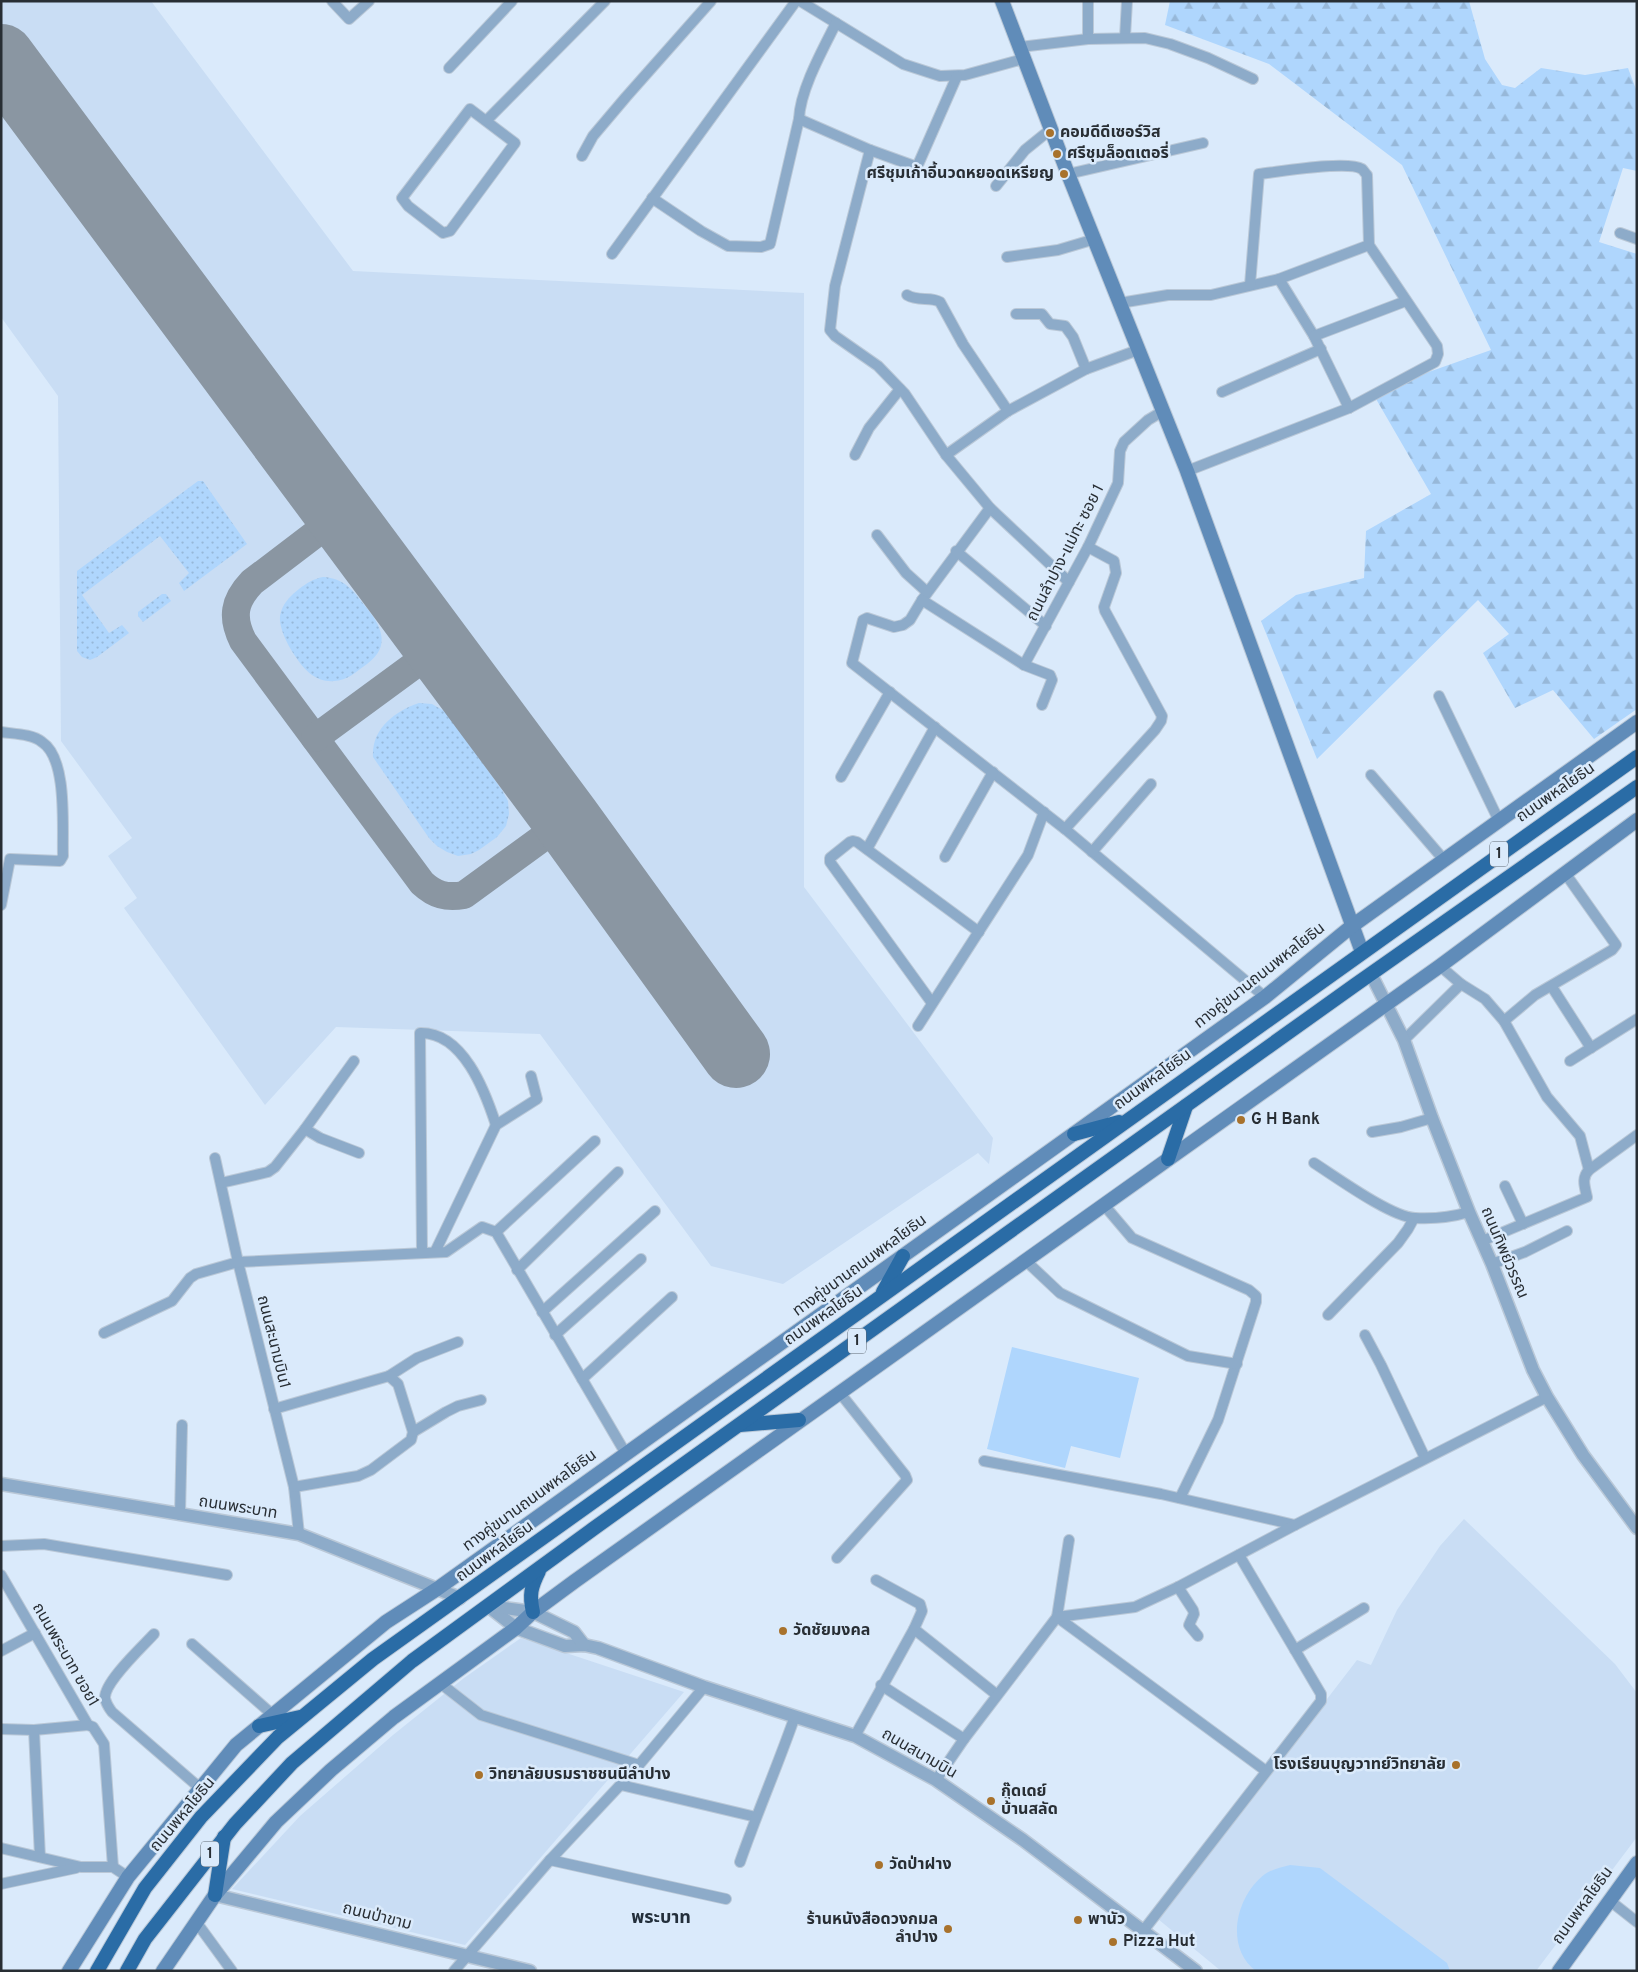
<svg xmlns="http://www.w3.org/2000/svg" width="1638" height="1972" font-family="Overpass,'Noto Sans Thai',sans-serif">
<defs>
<pattern id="green-dots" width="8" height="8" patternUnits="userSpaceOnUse" patternTransform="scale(1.25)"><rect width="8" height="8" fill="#afd6fd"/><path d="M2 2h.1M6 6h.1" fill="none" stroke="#97b8d9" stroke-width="1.8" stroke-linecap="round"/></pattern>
<pattern id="forest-firs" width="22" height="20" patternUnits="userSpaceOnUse" patternTransform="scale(1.25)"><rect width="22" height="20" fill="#afd6fd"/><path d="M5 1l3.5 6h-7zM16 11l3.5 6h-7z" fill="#97b8d9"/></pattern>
</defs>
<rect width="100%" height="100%" fill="#daeafb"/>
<g fill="#c9ddf4">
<path d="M 1,1 L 151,1 L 353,271 L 804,293 L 804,887 L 993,1138 L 989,1164 L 978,1153 L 783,1284 L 711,1266 L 540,1034 L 336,1027 L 265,1105 L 124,908 L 137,898 L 108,856 L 132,838 L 61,741 L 58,396 L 1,317 Z"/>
<path d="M 1464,1519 L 1615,1664 L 1637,1693 L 1637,1837 L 1536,1971 L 1221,1971 L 1158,1919 L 1357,1660 L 1371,1665 L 1397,1610 L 1440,1546 Z"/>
<path d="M 521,1638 L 684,1692 L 465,1945 L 232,1889 L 300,1816 L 393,1735 L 464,1678 Z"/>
</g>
<g fill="url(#green-dots)">
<path d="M 198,481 L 203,481 L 247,544 L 184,591 L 179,583 L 189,573 L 160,536 L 82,595 L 109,633 L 122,625 L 129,633 L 97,657 L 90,660 L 82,657 L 77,651 L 77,571 Z"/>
<path d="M 323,577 C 344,578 353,590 365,606 C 381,625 392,646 367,664 C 357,671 347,681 334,681 C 326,682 318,679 312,675 C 299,666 278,633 280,616 C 282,604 290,596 299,589 C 307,583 313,579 323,577 Z"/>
<path d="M 162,594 L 166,594 L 171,601 L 143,622 L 138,616 L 138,612 Z"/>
<path d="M 419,703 L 432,704 L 446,712 L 502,790 L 508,801 L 509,814 L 506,826 L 497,837 L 479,850 L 471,854 L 458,856 L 447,852 L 437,846 L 429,838 L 373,757 C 371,729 395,711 419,703 Z"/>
</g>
<path fill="url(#forest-firs)" d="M 1170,1 L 1469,1 L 1485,59 L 1502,85 L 1515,88 L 1541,68 L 1585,75 L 1628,68 L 1637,92 L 1637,171 L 1623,168 L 1599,242 L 1637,254 L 1637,709 L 1594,739 L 1553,690 L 1515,708 L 1483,653 L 1509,634 L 1478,600 L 1317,759 L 1261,621 L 1296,595 L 1364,578 L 1366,531 L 1431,494 L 1372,392 L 1491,350 L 1402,165 L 1269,64 L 1165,25 Z"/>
<g fill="#afd6fd">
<path d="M 1012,1347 L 1139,1378 L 1120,1458 L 1071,1446 L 1065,1468 L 987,1449 Z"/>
<path d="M 1290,1865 L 1320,1868 L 1447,1963 L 1450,1971 L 1256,1971 C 1224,1947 1236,1896 1265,1874 C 1272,1869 1283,1867 1290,1865 Z"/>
</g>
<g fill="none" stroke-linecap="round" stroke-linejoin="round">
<g stroke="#8a96a2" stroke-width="28">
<path d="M 340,515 L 252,582 C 234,601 231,617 243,641 L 422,883 C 435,895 446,898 464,895 L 567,820"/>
<path d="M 315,738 L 439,647"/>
</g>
<path stroke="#8a96a2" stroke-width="68" d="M 1,58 L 567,820 L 736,1054"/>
<defs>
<g id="minor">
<path d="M 332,1 L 349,19 L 369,1"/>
<path d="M 800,1 L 903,64 L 940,76 L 965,75 L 1023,59"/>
<path d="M 1125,37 L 1127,1"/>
<path d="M 1088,39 L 1088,1"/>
<path d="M 1020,47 L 1088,39 L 1145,38 L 1170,44 L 1208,58 L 1253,79"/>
<path d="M 449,68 L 512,1"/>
<path d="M 470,109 L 515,143 L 450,231 L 443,233 L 408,206 L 402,198 Z"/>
<path d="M 799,119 L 870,150 L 917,167 L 957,76"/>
<path d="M 487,120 L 605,1"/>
<path d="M 870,150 L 835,286 L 830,330 L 835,336 L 878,366 L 905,394 L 946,455 L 990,508 L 1069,582"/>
<path d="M 582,156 L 593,136 L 626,97 L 711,1"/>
<path d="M 1068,174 L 1203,143"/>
<path d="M 996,186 L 1025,150 L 1051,129"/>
<path d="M 652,198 L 701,231 L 728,246 L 761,247 L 770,244 L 799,119 C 800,90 823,49 836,23"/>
<path d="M 1620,233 L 1637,239"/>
<path d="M 612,254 L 796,1"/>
<path d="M 1007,257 L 1058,250 L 1095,239"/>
<path d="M 1279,279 L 1314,336 L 1349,408"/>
<path d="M 907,295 C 918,302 931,296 940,302 L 963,344 L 1008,411"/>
<path d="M 1120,303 L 1168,295 L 1211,295 L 1279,279 L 1369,245"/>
<path d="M 1016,314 L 1042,314 L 1050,324 L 1065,326 L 1073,337 L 1086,369"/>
<path d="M 1314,336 L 1406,301"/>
<path d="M 1222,392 L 1321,349"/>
<path d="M 855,455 L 869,428 L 900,389"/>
<path d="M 946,455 L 1008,411 L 1086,369 L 1138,350"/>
<path d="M 1187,471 L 1349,408 L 1435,362 L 1438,354 L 1437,346 L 1369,245 L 1367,175 C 1365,173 1364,171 1362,169 C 1347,160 1279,172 1259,174 L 1250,285"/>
<path d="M 990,508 L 922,600 L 910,620 L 903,625 L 894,627 L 867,618 L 863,620 L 852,663 L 1065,829 L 1265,997"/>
<path d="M 877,535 L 906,573 L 927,592"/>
<path d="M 956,551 L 1046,626"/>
<path d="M 922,600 L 1024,665 L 1050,675 L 1052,680 L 1042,705"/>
<path d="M 1024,665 L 1088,547 L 1118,483 L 1120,451 L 1124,442 L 1148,420 L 1163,411"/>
<path d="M 1439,696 L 1499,821"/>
<path d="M 1,732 C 14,734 32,734 42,742 C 68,759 62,827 63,856 L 60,861 L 10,859 L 1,905"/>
<path d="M 1371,775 L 1444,860"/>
<path d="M 841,777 L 890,692"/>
<path d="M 1065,829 L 1155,730 L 1161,721 L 1162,716 L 1105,611 L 1104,607 L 1116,573 L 1114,561 L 1088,547"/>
<path d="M 867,849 L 935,727"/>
<path d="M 1092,852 L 1151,784"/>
<path d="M 945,857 L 993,772"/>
<path d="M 1440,966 L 1461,984 L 1485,999 L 1504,1021 L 1547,1097 L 1580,1136 L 1589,1170 L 1637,1135"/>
<path d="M 1552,987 L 1591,1048"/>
<path d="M 932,1003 L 830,862 L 830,858 L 850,842 L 853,841 L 857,842 L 979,932"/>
<path d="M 1504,1021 L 1535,995 L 1612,950 L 1616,945 L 1565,873"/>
<path d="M 918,1026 L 1028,855 L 1044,812"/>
<path d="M 1404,1040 L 1461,984"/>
<path d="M 1570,1061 L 1637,1019"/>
<path d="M 305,1129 L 320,1138 L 359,1153"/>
<path d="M 1372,1132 L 1401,1127 L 1432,1118"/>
<path d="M 215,1158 L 238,1262 L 294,1487 L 299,1534"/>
<path d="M 1314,1163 C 1336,1177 1391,1217 1415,1218 C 1433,1219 1452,1217 1469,1212"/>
<path d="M 221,1183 L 268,1172 L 275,1167 L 305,1129 L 354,1061"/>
<path d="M 1505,1186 L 1523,1224"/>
<path d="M 1104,1205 L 1132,1238 L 1249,1290 L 1256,1296 L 1256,1302 L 1218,1420 L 1180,1498"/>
<path d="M 496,1232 L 595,1141"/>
<path d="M 1482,1241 L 1587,1197 C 1585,1187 1581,1178 1589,1170"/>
<path d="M 435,1252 L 496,1125 L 537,1099 L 531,1076"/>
<path d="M 422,1253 L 420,1033 C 463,1032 485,1091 496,1125"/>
<path d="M 1026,1261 L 1060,1293 L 1188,1356 L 1237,1364"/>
<path d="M 1492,1264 L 1525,1252 L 1567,1231"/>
<path d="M 517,1270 L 618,1172"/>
<path d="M 542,1312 L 655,1211"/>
<path d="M 1328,1315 L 1398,1243 L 1408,1229 L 1414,1218"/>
<path d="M 104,1333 L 172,1301 L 190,1278 L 196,1274 L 238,1262 L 446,1252 L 482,1227 L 496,1232 L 626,1454"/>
<path d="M 555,1335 L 641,1259"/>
<path d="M 1365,1335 L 1381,1365 L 1425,1458"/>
<path d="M 389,1376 L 417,1358 L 458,1342"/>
<path d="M 582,1379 L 672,1297"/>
<path d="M 274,1409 L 389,1376 L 398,1384 L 413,1432 L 411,1440 L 371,1470 L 358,1476 L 294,1487"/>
<path d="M 413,1432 L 446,1412 L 458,1406 L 481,1400"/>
<path d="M 984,1461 L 1161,1494 L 1295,1525"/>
<path d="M 180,1515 L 182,1425"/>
<path d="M 1069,1540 L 1057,1617 L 1266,1771"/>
<path d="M 1,1546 L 44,1544 L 227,1575"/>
<path d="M 837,1558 L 907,1480 L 905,1475 L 840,1393"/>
<path d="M 1,1575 L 88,1725 L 93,1727 L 104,1744 L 113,1867"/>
<path d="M 1178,1587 L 1193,1610 L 1194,1614 L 1189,1625 L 1198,1636"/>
<path d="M 914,1629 L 997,1695"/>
<path d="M 154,1634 C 143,1646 104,1682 105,1698 C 106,1704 109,1708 112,1712 L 201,1789"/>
<path d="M 192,1644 L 273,1715"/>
<path d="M 1295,1650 L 1364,1608"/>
<path d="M 1,1651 L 35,1633"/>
<path d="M 440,1683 L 481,1715 L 639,1765"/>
<path d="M 881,1685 L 964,1739"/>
<path d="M 1,1729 L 34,1730 L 88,1725"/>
<path d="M 34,1730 L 40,1857"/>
<path d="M 855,1736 L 914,1629 L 922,1611 L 920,1604 L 876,1580"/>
<path d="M 936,1780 L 964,1739 L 1057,1617 L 1135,1607 L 1178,1587 L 1295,1525 L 1547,1397"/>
<path d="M 621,1785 L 756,1817"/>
<path d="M 1,1848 L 81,1867 L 113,1867 L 128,1877"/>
<path d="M 550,1860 L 726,1899"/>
<path d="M 740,1862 C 757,1813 778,1765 795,1716"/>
<path d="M 1,1884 L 76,1868"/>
<path d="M 1609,1900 L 1637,1922"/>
<path d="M 197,1923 L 232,1971"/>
<path d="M 1143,1931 L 1321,1701 L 1321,1694 L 1239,1555"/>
<path d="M 454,1971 L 550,1860 L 639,1765 L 704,1687"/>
</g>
<g id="tertiary">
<path d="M 1371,974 L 1404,1040 L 1432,1118 L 1469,1212 L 1492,1264 L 1533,1370 L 1547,1397 L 1583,1455 L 1637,1528"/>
<path d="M 1,1484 L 299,1534 L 460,1598"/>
<path d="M 488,1606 L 516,1628 L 565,1646 L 584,1645 L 598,1648 L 704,1687 L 855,1736 L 936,1780 L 1023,1840 L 1196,1971"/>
<path d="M 490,1606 L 533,1612 L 574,1632 L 584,1645"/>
<path d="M 215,1895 L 530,1971"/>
</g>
<g id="secondary">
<path d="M 1002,1 L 1068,174 L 1187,471 L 1362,952"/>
<path d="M 69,1971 L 128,1877 L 236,1745 L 386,1622 L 437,1589 L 1265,997 L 1352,926 L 1637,722"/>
<path d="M 163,1971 L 215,1895 L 276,1822 L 331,1770 L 394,1717 L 516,1628 L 533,1612 L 575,1581 L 1440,966 L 1637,820"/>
<path d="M 1559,1971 L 1637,1863"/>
</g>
<g id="trunk">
<path d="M 1074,1134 L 1119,1122"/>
<path d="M 1168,1159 L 1186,1106"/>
<path d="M 883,1292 L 903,1256"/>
<path d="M 740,1425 L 799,1420"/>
<path d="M 533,1612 C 529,1595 531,1587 539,1571"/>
<path d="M 259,1726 L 300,1717"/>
<path d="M 215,1895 L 224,1837"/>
<path d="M 97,1971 L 145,1888 L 201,1817 L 278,1737 L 373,1659 L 1637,757"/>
<path d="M 127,1971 L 145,1939 L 235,1824 L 292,1763 L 412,1661 L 593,1529 L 1355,985 L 1637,787"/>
</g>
</defs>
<use href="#minor" stroke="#bac8d7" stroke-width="12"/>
<use href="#tertiary" stroke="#bac8d7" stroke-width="15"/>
<use href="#secondary" stroke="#bac8d7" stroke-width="16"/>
<use href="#trunk" stroke="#bac8d7" stroke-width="16"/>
<use href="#minor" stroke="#8dabc9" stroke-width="10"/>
<use href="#tertiary" stroke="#8dabc9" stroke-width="12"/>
<use href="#secondary" stroke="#608cb9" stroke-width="14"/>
<use href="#trunk" stroke="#2a6ca6" stroke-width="14"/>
</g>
<g fill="#a8722c" stroke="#daeafb" stroke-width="2">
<circle cx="1050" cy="133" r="5"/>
<circle cx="1057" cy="154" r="5"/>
<circle cx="1064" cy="174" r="5"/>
<circle cx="1241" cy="1120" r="5"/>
<circle cx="783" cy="1631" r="5"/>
<circle cx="1456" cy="1765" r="5"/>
<circle cx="479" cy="1775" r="5"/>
<circle cx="991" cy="1801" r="5"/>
<circle cx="879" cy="1865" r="5"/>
<circle cx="1078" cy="1920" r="5"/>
<circle cx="948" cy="1929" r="5"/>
<circle cx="1113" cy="1942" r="5"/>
</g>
<g text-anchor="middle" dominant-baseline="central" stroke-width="5" stroke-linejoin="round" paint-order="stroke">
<g fill="#daeafb" stroke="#5d6670" stroke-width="1">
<rect x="1490" y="841.5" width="18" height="25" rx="4"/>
<rect x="848" y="1328.5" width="18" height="25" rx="4"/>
<rect x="201" y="1841.5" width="18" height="25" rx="4"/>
</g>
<g font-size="15" font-weight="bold" fill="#282e34">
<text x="1499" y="854">1</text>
<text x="857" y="1341">1</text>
<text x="210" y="1854">1</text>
</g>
<g font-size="16" font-weight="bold" fill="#282e34" stroke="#daeafb" text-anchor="start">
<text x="1060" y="133">คอมดีดีเซอร์วิส</text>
<text x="1067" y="154">ศรีชุมล็อตเตอรี่</text>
<text x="1054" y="174" text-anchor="end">ศรีชุมเก้าอี้นวดหยอดเหรียญ</text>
<text x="1251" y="1120">G H Bank</text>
<text x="793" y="1631">วัดชัยมงคล</text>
<text x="1446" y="1765" text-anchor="end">โรงเรียนบุญวาทย์วิทยาลัย</text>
<text x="489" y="1775">วิทยาลัยบรมราชชนนีลำปาง</text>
<text x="1001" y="1792">กู๊ดเดย์<tspan x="1001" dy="18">บ้านสลัด</tspan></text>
<text x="889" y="1865">วัดป่าฝาง</text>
<text x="938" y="1920" text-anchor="end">ร้านหนังสือดวงกมล<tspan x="938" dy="18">ลำปาง</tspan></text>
<text x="1088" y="1920">พานัว</text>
<text x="1123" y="1942">Pizza Hut</text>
</g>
<g font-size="16" fill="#282e34" stroke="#daeafb">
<text transform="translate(1066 553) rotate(-63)">ถนนลำปาง-แม่ทะ ซอย 1</text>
<text transform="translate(1556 793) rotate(-35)">ถนนพหลโยธิน</text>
<text transform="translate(1260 976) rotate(-38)">ทางคู่ขนานถนนพหลโยธิน</text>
<text transform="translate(1153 1080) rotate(-36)">ถนนพหลโยธิน</text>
<text transform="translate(1504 1253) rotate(67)">ถนนทิพย์วรรณ</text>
<text transform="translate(860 1266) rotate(-36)">ทางคู่ขนานถนนพหลโยธิน</text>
<text transform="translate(824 1316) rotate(-35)">ถนนพหลโยธิน</text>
<text transform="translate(273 1342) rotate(76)">ถนนสะนามบิน1</text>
<text transform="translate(530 1501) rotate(-36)">ทางคู่ขนานถนนพหลโยธิน</text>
<text transform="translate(238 1508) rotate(9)">ถนนพระบาท</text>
<text transform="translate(495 1552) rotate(-36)">ถนนพหลโยธิน</text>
<text transform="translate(65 1655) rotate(60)">ถนนพระบาท ฃอย1</text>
<text transform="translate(919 1754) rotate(30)">ถนนสนามบิน</text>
<text transform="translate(183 1815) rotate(-50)">ถนนพหลโยธิน</text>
<text transform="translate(1583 1906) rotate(-54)">ถนนพหลโยธิน</text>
<text transform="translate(377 1917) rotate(14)">ถนนป่าขาม</text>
</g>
<g font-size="18" font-weight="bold" fill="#232f3b" stroke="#daeafb">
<text x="661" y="1918">พระบาท</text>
</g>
</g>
<rect width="1638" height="1972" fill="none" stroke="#282e34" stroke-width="5"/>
</svg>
